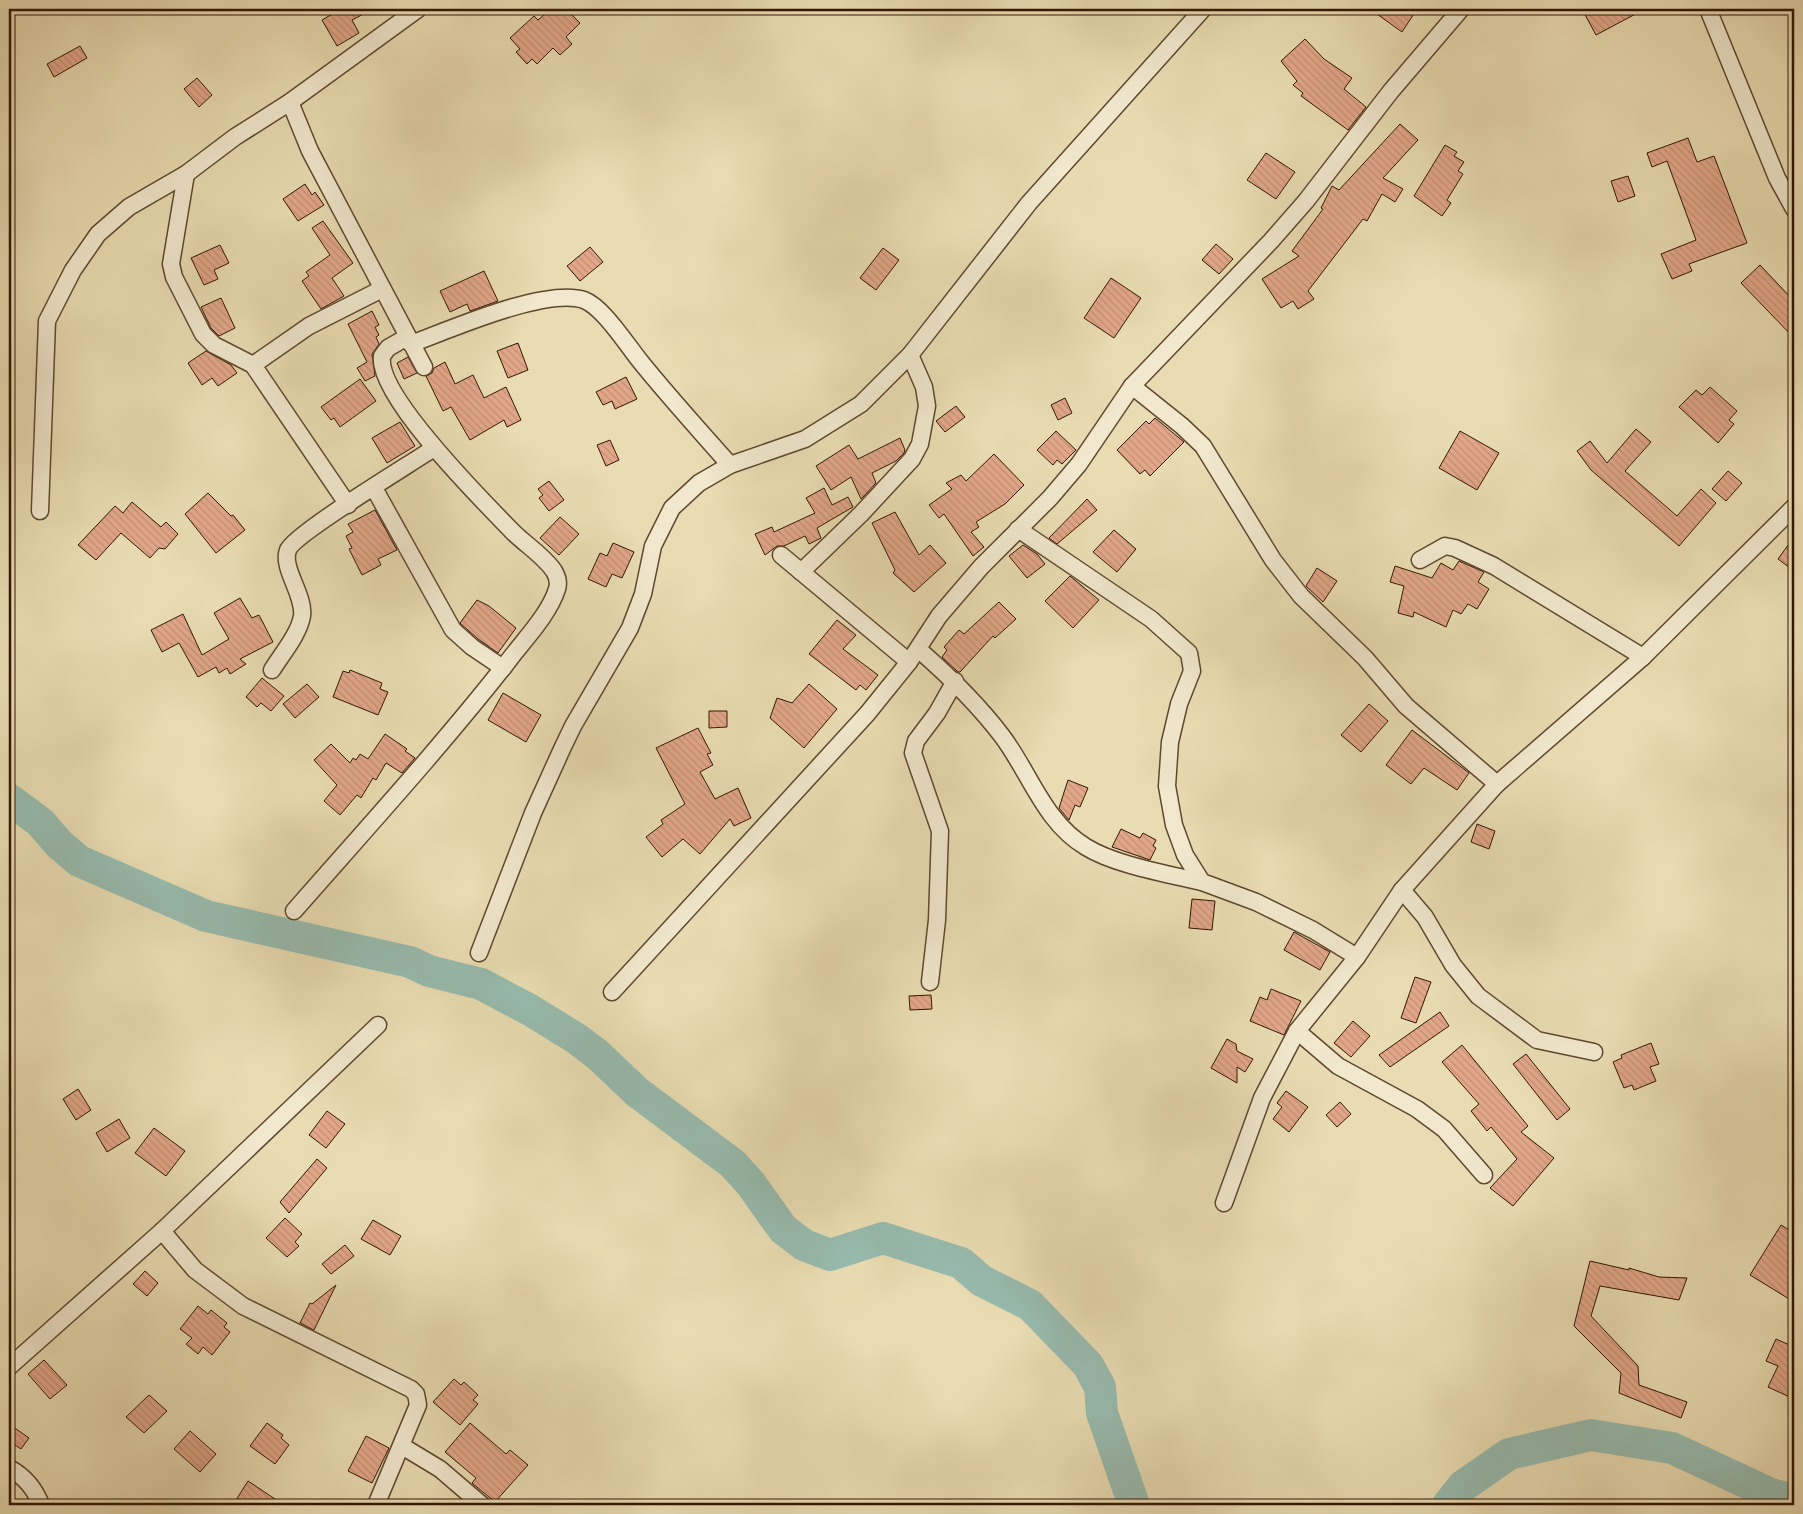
<svg xmlns="http://www.w3.org/2000/svg" width="1803" height="1514" font-family="'IM FELL English',serif">
<defs>
<pattern id="building-back-hatch" width="6" height="6" patternUnits="userSpaceOnUse" patternTransform="scale(1.25)"><rect width="6" height="6" fill="#e2a789"/><path d="M-1 5l2 2M0 0l6 6M5-1l2 2" fill="none" stroke="#c28f75"/></pattern>
</defs>
<rect width="100%" height="100%" fill="#e9dcb2"/>
<filter id="stains"><feTurbulence type="fractalNoise" baseFrequency=".004" numOctaves="4"/><feColorMatrix values="0 0 0 0 .2 0 0 0 0 .09 0 0 0 0 .02 0 0 0 .5 -.17"/></filter>
<radialGradient id="worn" r=".72"><stop offset=".6" stop-color="#630" stop-opacity="0"/><stop offset="1" stop-color="#630" stop-opacity=".3"/></radialGradient>
<g fill="none" stroke-linecap="round" stroke-linejoin="round">
<g stroke="#97bbae" stroke-width="32">
<path d="M 9,799 L 40,822 L 59,844 L 79,861 L 206,916 L 410,962 L 429,971 L 481,984 L 530,1010 L 577,1039 L 598,1055 L 637,1092 L 733,1164 L 751,1184 L 783,1229 L 804,1245 L 830,1255 L 883,1238 L 961,1263 L 982,1281 L 1030,1305 L 1088,1365 L 1100,1387 L 1102,1413 L 1134,1505"/>
<path d="M 1448,1505 L 1463,1486 L 1509,1454 L 1591,1435 L 1672,1448 L 1771,1494 L 1794,1500"/>
</g>
</g>
<g fill="url(#building-back-hatch)" stroke="#321604">
<path d="M 341,9 L 373,9 L 352,20 L 359,33 L 337,46 L 322,20 Z"/>
<path d="M 551,9 L 566,9 L 580,23 L 566,37 L 572,44 L 560,55 L 553,48 L 537,64 L 532,59 L 527,64 L 516,52 L 520,49 L 510,38 L 534,16 L 538,20 Z"/>
<path d="M 1370,9 L 1417,9 L 1402,32 Z"/>
<path d="M 1582,9 L 1645,9 L 1596,35 Z"/>
<path d="M 1305,39 L 1324,59 L 1352,78 L 1344,89 L 1366,107 L 1348,130 L 1301,96 L 1303,93 L 1293,85 L 1297,81 L 1281,61 Z"/>
<path d="M 80,46 L 87,58 L 54,77 L 47,64 Z"/>
<path d="M 197,78 L 212,95 L 199,107 L 184,89 Z"/>
<path d="M 1400,124 L 1418,140 L 1383,178 L 1403,189 L 1395,202 L 1382,194 L 1367,221 L 1363,219 L 1308,291 L 1314,299 L 1298,309 L 1293,301 L 1281,308 L 1262,279 L 1299,256 L 1292,251 L 1323,209 L 1321,208 L 1332,186 L 1339,190 Z"/>
<path d="M 1688,138 L 1697,162 L 1714,156 L 1747,243 L 1689,264 L 1692,271 L 1672,279 L 1661,254 L 1696,240 L 1667,161 L 1652,167 L 1647,153 Z"/>
<path d="M 1445,145 L 1457,152 L 1454,156 L 1464,162 L 1458,171 L 1463,174 L 1447,200 L 1451,203 L 1442,216 L 1414,196 Z"/>
<path d="M 1266,153 L 1295,172 L 1276,199 L 1247,180 Z"/>
<path d="M 1628,176 L 1635,196 L 1618,202 L 1611,181 Z"/>
<path d="M 305,184 L 312,195 L 315,192 L 324,205 L 298,221 L 283,199 Z"/>
<path d="M 323,221 L 353,263 L 332,278 L 344,296 L 321,309 L 302,281 L 309,276 L 306,272 L 330,255 L 312,228 Z"/>
<path d="M 1216,244 L 1233,259 L 1219,274 L 1202,260 Z"/>
<path d="M 220,245 L 229,263 L 214,270 L 218,279 L 204,285 L 191,258 Z"/>
<path d="M 590,247 L 603,262 L 580,281 L 567,266 Z"/>
<path d="M 883,248 L 899,260 L 876,290 L 860,278 Z"/>
<path d="M 1760,265 L 1794,301 L 1794,338 L 1741,283 Z"/>
<path d="M 484,271 L 498,301 L 470,311 L 467,304 L 450,312 L 440,291 Z"/>
<path d="M 1111,278 L 1141,298 L 1114,338 L 1084,318 Z"/>
<path d="M 221,298 L 235,328 L 219,336 L 211,328 L 201,307 Z"/>
<path d="M 372,311 L 379,325 L 375,327 L 379,335 L 376,337 L 379,344 L 372,354 L 375,376 L 365,381 L 357,368 L 367,362 L 348,324 Z"/>
<path d="M 518,343 L 528,370 L 508,378 L 497,351 Z"/>
<path d="M 206,351 L 231,365 L 237,373 L 218,386 L 212,378 L 202,385 L 188,363 Z"/>
<path d="M 408,357 L 417,373 L 404,379 L 397,363 Z"/>
<path d="M 445,362 L 455,384 L 473,375 L 484,398 L 506,387 L 521,420 L 507,427 L 504,420 L 470,440 L 451,407 L 443,411 L 426,376 L 432,373 L 434,368 Z"/>
<path d="M 626,377 L 637,399 L 615,409 L 612,401 L 603,405 L 596,392 Z"/>
<path d="M 360,379 L 376,401 L 340,427 L 334,418 L 331,420 L 321,407 Z"/>
<path d="M 1710,387 L 1737,411 L 1729,420 L 1734,424 L 1718,443 L 1679,407 L 1696,390 L 1702,395 Z"/>
<path d="M 1065,398 L 1072,413 L 1058,420 L 1051,405 Z"/>
<path d="M 956,406 L 965,417 L 945,432 L 936,421 Z"/>
<path d="M 1155,418 L 1184,442 L 1150,476 L 1145,470 L 1140,474 L 1117,450 L 1146,421 L 1149,424 Z"/>
<path d="M 400,422 L 415,446 L 387,463 L 372,438 Z"/>
<path d="M 1636,429 L 1651,442 L 1625,471 L 1677,516 L 1701,489 L 1716,503 L 1679,546 L 1591,470 L 1577,451 L 1590,441 L 1607,463 Z"/>
<path d="M 1056,431 L 1076,450 L 1062,464 L 1057,460 L 1053,465 L 1037,450 Z"/>
<path d="M 1460,431 L 1499,453 L 1477,490 L 1439,468 Z"/>
<path d="M 900,438 L 905,450 L 904,453 L 896,461 L 872,473 L 876,483 L 861,499 L 851,477 L 831,490 L 816,466 L 849,445 L 858,459 Z"/>
<path d="M 610,440 L 619,460 L 606,466 L 597,445 Z"/>
<path d="M 994,454 L 1024,485 L 1005,504 L 976,522 L 979,527 L 971,532 L 984,547 L 973,556 L 944,514 L 939,518 L 929,505 L 952,489 L 946,483 L 961,475 L 966,481 Z"/>
<path d="M 1728,471 L 1742,483 L 1726,501 L 1712,489 Z"/>
<path d="M 549,481 L 564,500 L 549,511 L 539,498 L 543,495 L 538,489 Z"/>
<path d="M 824,488 L 832,505 L 848,497 L 853,507 L 817,528 L 821,538 L 809,544 L 805,536 L 784,546 L 777,546 L 765,555 L 755,534 L 772,527 L 774,532 L 815,513 L 806,498 Z"/>
<path d="M 208,493 L 231,516 L 233,515 L 245,530 L 216,553 L 185,514 Z"/>
<path d="M 1087,499 L 1097,510 L 1057,544 L 1049,538 Z"/>
<path d="M 132,502 L 161,527 L 166,522 L 178,534 L 165,549 L 159,548 L 150,558 L 121,533 L 96,560 L 78,545 L 115,506 L 123,513 Z"/>
<path d="M 375,510 L 397,550 L 378,559 L 381,565 L 362,575 L 349,549 L 352,548 L 346,536 L 353,532 L 348,524 Z"/>
<path d="M 895,512 L 919,555 L 930,545 L 946,563 L 914,592 L 893,573 L 895,570 L 872,523 Z"/>
<path d="M 560,517 L 579,534 L 559,555 L 540,538 Z"/>
<path d="M 1114,530 L 1136,549 L 1117,572 L 1093,552 Z"/>
<path d="M 1794,537 L 1794,571 L 1778,559 Z"/>
<path d="M 613,543 L 634,552 L 622,578 L 612,574 L 606,587 L 588,579 L 600,553 L 607,556 Z"/>
<path d="M 1023,545 L 1037,554 L 1045,564 L 1027,578 L 1009,556 Z"/>
<path d="M 1459,561 L 1484,572 L 1478,582 L 1489,589 L 1477,609 L 1468,604 L 1461,614 L 1453,610 L 1446,627 L 1414,612 L 1413,617 L 1398,613 L 1404,586 L 1390,582 L 1395,566 L 1432,578 L 1441,563 L 1453,570 Z"/>
<path d="M 1317,568 L 1337,581 L 1323,602 L 1306,586 Z"/>
<path d="M 1070,576 L 1099,600 L 1073,628 L 1045,601 Z"/>
<path d="M 240,598 L 252,618 L 259,615 L 273,642 L 240,659 L 246,664 L 230,674 L 227,668 L 219,673 L 216,667 L 198,677 L 179,643 L 162,652 L 151,630 L 183,614 L 202,655 L 229,639 L 214,613 Z"/>
<path d="M 477,600 L 489,606 L 516,628 L 498,653 L 478,639 L 460,623 Z"/>
<path d="M 999,602 L 1016,619 L 995,638 L 993,636 L 960,672 L 958,672 L 942,657 L 947,650 L 944,647 L 959,630 L 964,634 Z"/>
<path d="M 837,620 L 856,635 L 843,649 L 878,675 L 866,690 L 860,685 L 856,690 L 809,654 Z"/>
<path d="M 350,670 L 382,683 L 380,689 L 388,692 L 378,715 L 333,697 L 343,671 L 349,673 Z"/>
<path d="M 262,678 L 284,696 L 271,711 L 261,703 L 257,707 L 246,697 Z"/>
<path d="M 307,684 L 319,697 L 295,718 L 283,704 Z"/>
<path d="M 809,684 L 837,709 L 804,748 L 770,718 L 777,698 L 792,703 Z"/>
<path d="M 503,693 L 541,715 L 526,742 L 488,720 Z"/>
<path d="M 1369,704 L 1388,721 L 1361,752 L 1341,735 Z"/>
<path d="M 709,711 L 727,711 L 727,727 L 709,728 Z"/>
<path d="M 698,728 L 711,753 L 707,754 L 713,765 L 700,772 L 715,799 L 738,788 L 751,818 L 734,826 L 730,819 L 700,854 L 683,839 L 662,857 L 646,837 L 663,824 L 661,820 L 685,804 L 656,748 Z"/>
<path d="M 1412,730 L 1469,773 L 1457,790 L 1424,768 L 1411,784 L 1386,765 Z"/>
<path d="M 385,734 L 407,749 L 405,751 L 415,758 L 402,773 L 386,763 L 376,780 L 373,778 L 361,798 L 357,795 L 340,815 L 324,801 L 337,785 L 314,760 L 331,744 L 350,763 L 353,758 L 356,760 L 360,754 L 368,759 Z"/>
<path d="M 1068,780 L 1088,788 L 1080,807 L 1075,805 L 1069,820 L 1059,808 Z"/>
<path d="M 1477,824 L 1495,831 L 1489,849 L 1471,842 Z"/>
<path d="M 1121,829 L 1140,838 L 1143,833 L 1156,840 L 1153,846 L 1156,848 L 1150,860 L 1112,847 Z"/>
<path d="M 1192,899 L 1215,901 L 1212,930 L 1189,928 Z"/>
<path d="M 1294,932 L 1330,952 L 1320,970 L 1284,950 Z"/>
<path d="M 1415,977 L 1431,982 L 1416,1023 L 1401,1018 Z"/>
<path d="M 1271,989 L 1301,1001 L 1284,1035 L 1250,1021 L 1260,997 L 1267,1000 Z"/>
<path d="M 931,995 L 932,1009 L 910,1010 L 909,996 Z"/>
<path d="M 1440,1012 L 1449,1026 L 1390,1067 L 1379,1055 Z"/>
<path d="M 1353,1021 L 1370,1036 L 1351,1057 L 1334,1043 Z"/>
<path d="M 1227,1039 L 1236,1044 L 1237,1051 L 1253,1059 L 1245,1072 L 1237,1067 L 1237,1083 L 1211,1068 Z"/>
<path d="M 1651,1043 L 1659,1064 L 1650,1067 L 1656,1081 L 1634,1090 L 1632,1085 L 1624,1088 L 1613,1062 L 1622,1058 L 1621,1055 Z"/>
<path d="M 1462,1045 L 1528,1126 L 1521,1132 L 1554,1158 L 1513,1206 L 1490,1188 L 1517,1159 L 1491,1127 L 1487,1131 L 1471,1111 L 1479,1104 L 1442,1062 Z"/>
<path d="M 1526,1054 L 1570,1109 L 1557,1120 L 1513,1064 Z"/>
<path d="M 78,1089 L 91,1110 L 76,1120 L 63,1099 Z"/>
<path d="M 1286,1091 L 1308,1107 L 1289,1132 L 1273,1119 L 1282,1107 L 1277,1103 Z"/>
<path d="M 1340,1102 L 1351,1114 L 1337,1127 L 1326,1115 Z"/>
<path d="M 327,1111 L 345,1124 L 326,1148 L 309,1135 Z"/>
<path d="M 119,1119 L 130,1138 L 107,1152 L 96,1133 Z"/>
<path d="M 154,1128 L 185,1151 L 166,1176 L 135,1153 Z"/>
<path d="M 317,1159 L 327,1168 L 289,1213 L 280,1202 Z"/>
<path d="M 285,1218 L 302,1234 L 295,1242 L 299,1246 L 287,1257 L 266,1238 Z"/>
<path d="M 373,1220 L 401,1236 L 390,1255 L 361,1239 Z"/>
<path d="M 1781,1225 L 1794,1233 L 1794,1302 L 1750,1275 Z"/>
<path d="M 345,1245 L 354,1256 L 331,1274 L 322,1264 Z"/>
<path d="M 1590,1261 L 1629,1270 L 1629,1268 L 1659,1277 L 1687,1278 L 1679,1300 L 1600,1286 L 1591,1316 L 1638,1366 L 1639,1385 L 1687,1402 L 1681,1418 L 1619,1393 L 1621,1373 L 1574,1326 Z"/>
<path d="M 145,1271 L 158,1283 L 147,1296 L 133,1284 Z"/>
<path d="M 336,1285 L 314,1330 L 300,1323 L 310,1303 L 312,1304 Z"/>
<path d="M 198,1306 L 208,1314 L 211,1310 L 227,1323 L 224,1327 L 230,1332 L 212,1355 L 203,1347 L 198,1354 L 186,1344 L 192,1338 L 180,1329 Z"/>
<path d="M 1776,1339 L 1794,1347 L 1794,1399 L 1768,1387 L 1778,1366 L 1766,1361 Z"/>
<path d="M 44,1360 L 67,1385 L 50,1399 L 28,1374 Z"/>
<path d="M 454,1379 L 461,1385 L 464,1382 L 478,1395 L 473,1400 L 478,1404 L 460,1425 L 433,1402 Z"/>
<path d="M 149,1395 L 167,1411 L 144,1433 L 126,1417 Z"/>
<path d="M 267,1423 L 283,1435 L 281,1438 L 289,1445 L 275,1464 L 250,1446 Z"/>
<path d="M 470,1423 L 506,1454 L 510,1450 L 528,1465 L 495,1502 L 472,1483 L 476,1478 L 445,1452 Z"/>
<path d="M 9,1424 L 29,1438 L 21,1449 L 9,1441 Z"/>
<path d="M 190,1431 L 216,1454 L 200,1472 L 174,1449 Z"/>
<path d="M 366,1436 L 389,1448 L 372,1483 L 348,1471 Z"/>
<path d="M 248,1481 L 284,1505 L 244,1505 L 236,1500 Z"/>
</g>
<g fill="none" stroke-linecap="round" stroke-linejoin="round">
<defs>
<g id="minor">
<path d="M 1708,9 L 1777,178 L 1794,209"/>
<path d="M 290,102 L 310,151 L 424,367"/>
<path d="M 186,174 L 171,264 L 174,277 L 203,334 L 214,345 L 253,365 L 348,505"/>
<path d="M 411,344 C 449,330 546,287 584,300 C 603,307 627,345 640,361 C 669,397 700,431 730,465"/>
<path d="M 253,365 L 309,326 L 382,289"/>
<path d="M 1132,386 L 1182,426 L 1203,446 L 1273,560 L 1301,596 L 1365,658 L 1406,706 L 1497,784"/>
<path d="M 374,488 L 453,630 L 472,647 L 503,668"/>
<path d="M 40,511 L 47,321 L 73,270 L 98,234 L 129,207 L 186,174 L 235,137 L 290,102 L 418,9"/>
<path d="M 1018,529 L 1151,619 L 1189,653 L 1192,671 L 1179,704 L 1170,742 L 1167,786 L 1174,825 L 1185,855 L 1202,882 L 1256,902 L 1313,930 L 1357,957"/>
<path d="M 781,555 L 909,662"/>
<path d="M 1420,560 L 1445,546 L 1455,548 L 1494,566 L 1643,657"/>
<path d="M 801,572 L 861,514 L 912,459 L 920,444 L 927,406 L 924,387 L 910,355"/>
<path d="M 918,649 C 949,676 977,703 1002,736 C 1030,773 1044,822 1086,847 C 1115,865 1168,874 1202,882"/>
<path d="M 272,670 C 282,654 299,634 302,616 C 305,595 281,568 288,550 C 294,534 412,463 434,448"/>
<path d="M 1402,890 L 1425,917 L 1453,965 L 1478,996 L 1537,1040 L 1594,1052"/>
<path d="M 294,911 C 365,830 439,749 506,664 C 522,642 549,615 557,589 C 559,583 557,576 554,571 C 544,556 526,545 513,532 C 484,502 376,395 382,356 L 388,348 L 407,337"/>
<path d="M 479,953 L 533,813 L 562,749 L 573,726 L 630,628 L 643,594 L 653,546 L 672,508 L 699,483 L 730,465 L 805,439 L 861,404 L 910,355 L 1029,203 L 1203,9"/>
<path d="M 930,982 L 937,920 L 940,831 L 913,753 L 916,741 L 937,713 L 955,681"/>
<path d="M 612,992 L 867,714 L 909,662 L 939,616 L 981,567 L 1050,498 L 1079,464 L 1132,386 L 1271,241 L 1306,201 L 1391,91 L 1461,9"/>
<path d="M 1297,1031 L 1338,1066 L 1417,1109 L 1444,1129 L 1484,1175"/>
<path d="M 1224,1203 L 1262,1098 L 1297,1031 L 1357,957 L 1402,890 L 1497,784 L 1643,657 L 1794,507"/>
<path d="M 162,1231 L 195,1270 L 243,1306 L 411,1389 L 416,1394 L 418,1405 L 376,1505"/>
<path d="M 9,1367 L 162,1231 L 378,1025"/>
<path d="M 402,1446 L 440,1469 L 482,1505"/>
<path d="M 9,1468 C 24,1476 35,1489 41,1505"/>
</g>
</defs>
<use href="#minor" stroke="#604830" stroke-width="19"/>
<use href="#minor" stroke="#f1e8cd" stroke-width="16"/>
</g>
<rect width="1803" height="1514" fill="none" stroke="#e9dcb2" stroke-width="30"/>
<rect x="10" y="10" width="1783" height="1494" fill="none" stroke="#321604" stroke-width="2.5"/>
<rect x="15" y="15" width="1773" height="1484" fill="none" stroke="#321604"/>
<rect width="100%" height="100%" filter="url(#stains)"/>
<rect width="100%" height="100%" fill="url(#worn)"/>
</svg>
